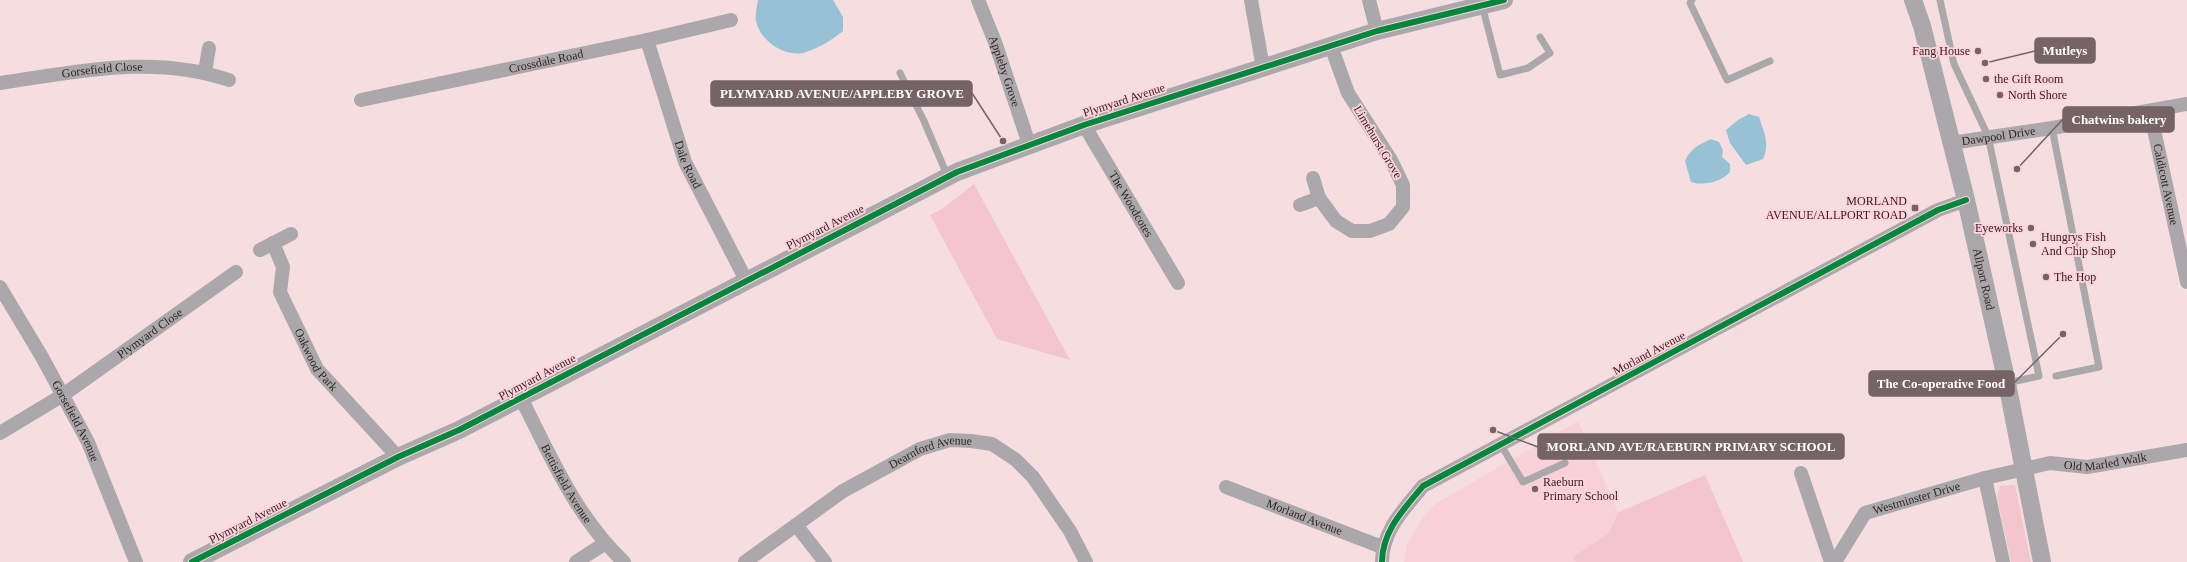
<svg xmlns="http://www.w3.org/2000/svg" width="2187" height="562" font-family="Georgia,serif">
<rect width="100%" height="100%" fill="#f5dde0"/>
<path fill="#f8d1d7" d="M 1578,421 L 1618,512 L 1705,475 L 1743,562 L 1404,562 L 1407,544 L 1425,514 L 1437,503 Z"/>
<g fill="#f3c6cc">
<path d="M 974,184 L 1070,360 L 997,339 L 930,215 L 942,209 Z"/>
<path d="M 1705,475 L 1743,562 L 1576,562 L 1573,557 L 1609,533 L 1618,513 Z"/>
<path d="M 2015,485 L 2031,562 L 2011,562 L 1997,497 L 2000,486 Z"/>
</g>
<g fill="#97c2d5">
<path d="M 758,0 L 833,0 L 843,17 L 843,31 C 832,40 819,48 806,52 C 786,59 760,41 756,21 C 755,15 757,6 758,0 Z"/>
<path d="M 1749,114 L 1759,117 C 1764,132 1770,144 1763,159 L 1746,165 L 1730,143 L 1726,130 L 1738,120 Z"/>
<path d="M 1711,139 L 1719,142 L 1723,150 L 1722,157 L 1730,164 L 1730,172 C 1721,182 1704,186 1691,182 L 1685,161 C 1691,148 1698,145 1711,139 Z"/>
</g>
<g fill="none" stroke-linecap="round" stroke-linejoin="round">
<g stroke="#aba8ac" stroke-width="7">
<path d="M 1692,0 L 1690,3 L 1727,80 L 1770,61"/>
<path d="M 1940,0 L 1954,64 L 1988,136 L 2039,376 L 2007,383"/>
<path d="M 1482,5 L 1500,75 L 1528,68 L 1550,53 L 1540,37"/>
<path d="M 900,73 L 924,121 L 948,177"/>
<path d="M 2052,128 L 2099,367 L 2056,376"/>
<path d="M 1501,445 L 1523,482 L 1565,463"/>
</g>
<g stroke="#aba8ac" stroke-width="14">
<path id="s1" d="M 978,0 L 995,42 L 1029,144"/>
<path d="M 1251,0 L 1263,68"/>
<path d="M 1369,0 L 1377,31"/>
<path id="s2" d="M 647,40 L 685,162 L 746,280"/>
<path d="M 205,72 L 209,48"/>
<path id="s3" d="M 0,83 C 78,72 153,54 229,80"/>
<path id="s4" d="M 361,100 L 647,40 L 731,20"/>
<path id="s5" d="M 2150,111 L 2187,282"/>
<path id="s6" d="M 1084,125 L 1178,283"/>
<path id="s7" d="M 1951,143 L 2052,128 L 2187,104"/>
<path d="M 1313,178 L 1319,198 L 1336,221 L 1352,231 L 1370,231 L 1389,224 L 1403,207 L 1403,185 L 1391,160 L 1348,93 L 1331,46"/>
<path d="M 1300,205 L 1319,198"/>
<path id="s8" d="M 273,243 L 283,267 L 280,292 L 317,369 L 398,457"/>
<path d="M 260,250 L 291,234"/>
<path id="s9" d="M 0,287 L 42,357 L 88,442 L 136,562"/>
<path id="s10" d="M 521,398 C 550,455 576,517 624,562"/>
<path id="s11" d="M 0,433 L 63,395 L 236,272"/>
<path d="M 1801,473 L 1831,562"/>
<path d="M 1985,478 L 2003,562"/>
<path id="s12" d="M 1226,487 L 1382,547"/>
<path d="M 796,525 L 825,562"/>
<path d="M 576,562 L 604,544"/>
<path id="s13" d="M 745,562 L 843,491 L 920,449 L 950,440 L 971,441 L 992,444 L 1016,460 L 1033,477 L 1070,531 L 1086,562"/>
<path d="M 1382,562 C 1382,531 1404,509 1423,486 L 1938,210 L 1966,200"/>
<path id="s14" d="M 1835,562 L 1865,513 L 1985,478 L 2050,463 L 2087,467 L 2187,450"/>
</g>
<g stroke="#aba8ac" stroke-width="18">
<path id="s15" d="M 1913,0 L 1922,26 L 1966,200 L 2007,383 L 2042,562"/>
<path d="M 192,562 L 398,457 L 459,430 L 957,172 L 1084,125 L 1377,31 L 1504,0"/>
</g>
<defs>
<g id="cycleway">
<path d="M 192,562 L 398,457 L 459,430 L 957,172 L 1084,125 L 1377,31 L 1504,0"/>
<path d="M 1382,562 C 1382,531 1404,509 1423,486 L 1938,210 L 1966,200"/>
</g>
</defs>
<use href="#cycleway" stroke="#ffd3d9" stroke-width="8"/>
<use href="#cycleway" stroke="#00873e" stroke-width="6"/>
</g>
<g fill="#766366" stroke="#ffd3d9" stroke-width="1.5">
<circle cx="1978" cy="51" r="4"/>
<circle cx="1986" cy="79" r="4"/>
<circle cx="2000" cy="95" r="4"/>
<rect x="1911" y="204" width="8" height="8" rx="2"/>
<circle cx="2031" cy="228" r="4"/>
<circle cx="2033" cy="244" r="4"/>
<circle cx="2046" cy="277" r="4"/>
<circle cx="1535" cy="489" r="4"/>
</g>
<g text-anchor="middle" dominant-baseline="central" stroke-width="3.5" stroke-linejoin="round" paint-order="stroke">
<g font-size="12" fill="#322224" stroke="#ffd3d9" text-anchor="start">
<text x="1970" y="51" text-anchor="end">Fang House</text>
<text x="1994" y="79">the Gift Room</text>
<text x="2008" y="95">North Shore</text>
<text x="1907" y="201" text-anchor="end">MORLAND<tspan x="1907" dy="14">AVENUE/ALLPORT ROAD</tspan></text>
<text x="2023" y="228" text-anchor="end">Eyeworks</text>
<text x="2041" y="237">Hungrys Fish<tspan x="2041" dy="14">And Chip Shop</tspan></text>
<text x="2054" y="277">The Hop</text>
<text x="1543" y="482">Raeburn<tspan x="1543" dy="14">Primary School</tspan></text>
</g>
<g font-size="12" fill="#322224" stroke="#ffd3d9">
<text stroke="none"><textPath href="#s4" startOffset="189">Crossdale Road</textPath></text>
<text stroke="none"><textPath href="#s3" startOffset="103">Gorsefield Close</textPath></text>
<text stroke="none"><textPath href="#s1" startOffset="76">Appleby Grove</textPath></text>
<text transform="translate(1124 100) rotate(-18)">Plymyard Avenue</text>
<text stroke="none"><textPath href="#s7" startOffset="48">Dawpool Drive</textPath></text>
<text transform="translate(1378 142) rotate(59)">Limehurst Grove</text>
<text stroke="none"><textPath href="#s2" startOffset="131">Dale Road</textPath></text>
<text stroke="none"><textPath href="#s5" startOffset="75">Caldicott Avenue</textPath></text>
<text stroke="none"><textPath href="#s6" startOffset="92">The Woodcotes</textPath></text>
<text transform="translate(825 227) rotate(-27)">Plymyard Avenue</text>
<text stroke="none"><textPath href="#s15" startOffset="288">Allport Road</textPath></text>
<text stroke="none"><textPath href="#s11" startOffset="180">Plymyard Close</textPath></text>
<text transform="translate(1649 353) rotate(-28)">Morland Avenue</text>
<text stroke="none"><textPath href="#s8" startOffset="128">Oakwood Park</textPath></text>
<text transform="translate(537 377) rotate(-28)">Plymyard Avenue</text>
<text stroke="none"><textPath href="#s9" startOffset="154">Gorsefield Avenue</textPath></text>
<text stroke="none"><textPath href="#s13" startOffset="218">Dearnford Avenue</textPath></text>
<text stroke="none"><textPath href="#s14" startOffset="305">Old Marled Walk</textPath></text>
<text stroke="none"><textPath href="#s10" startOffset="97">Bettisfield Avenue</textPath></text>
<text stroke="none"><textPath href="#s14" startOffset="111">Westminster Drive</textPath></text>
<text stroke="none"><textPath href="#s12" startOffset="84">Morland Avenue</textPath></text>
<text transform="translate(248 521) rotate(-27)">Plymyard Avenue</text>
</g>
</g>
<path fill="none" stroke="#766366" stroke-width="1.5" d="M1985 63L2035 51M1003 141L972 93M2017 169L2063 119M2063 334L2014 383M1493 430L1538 447"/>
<g fill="#766366" stroke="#ffd3d9" stroke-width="1.5">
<circle cx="1985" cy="63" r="4"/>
<circle cx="1003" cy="141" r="4"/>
<circle cx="2017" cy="169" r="4"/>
<circle cx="2063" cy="334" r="4"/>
<circle cx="1493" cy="430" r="4"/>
</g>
<g fill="#766366" stroke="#766366" stroke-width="1.5">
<rect x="2035" y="38" width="60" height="25" rx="4"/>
<rect x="711" y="81" width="261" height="25" rx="4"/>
<rect x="2063" y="107" width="111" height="25" rx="4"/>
<rect x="1869" y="371" width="145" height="25" rx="4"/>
<rect x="1538" y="434" width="306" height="25" rx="4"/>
</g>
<g font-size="13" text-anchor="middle" font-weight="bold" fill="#fff">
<text x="2065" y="55">Mutleys</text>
<text x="842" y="98">PLYMYARD AVENUE/APPLEBY GROVE</text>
<text x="2119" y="124">Chatwins bakery</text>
<text x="1941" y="388">The Co-operative Food</text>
<text x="1691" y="451">MORLAND AVE/RAEBURN PRIMARY SCHOOL</text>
</g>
</svg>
